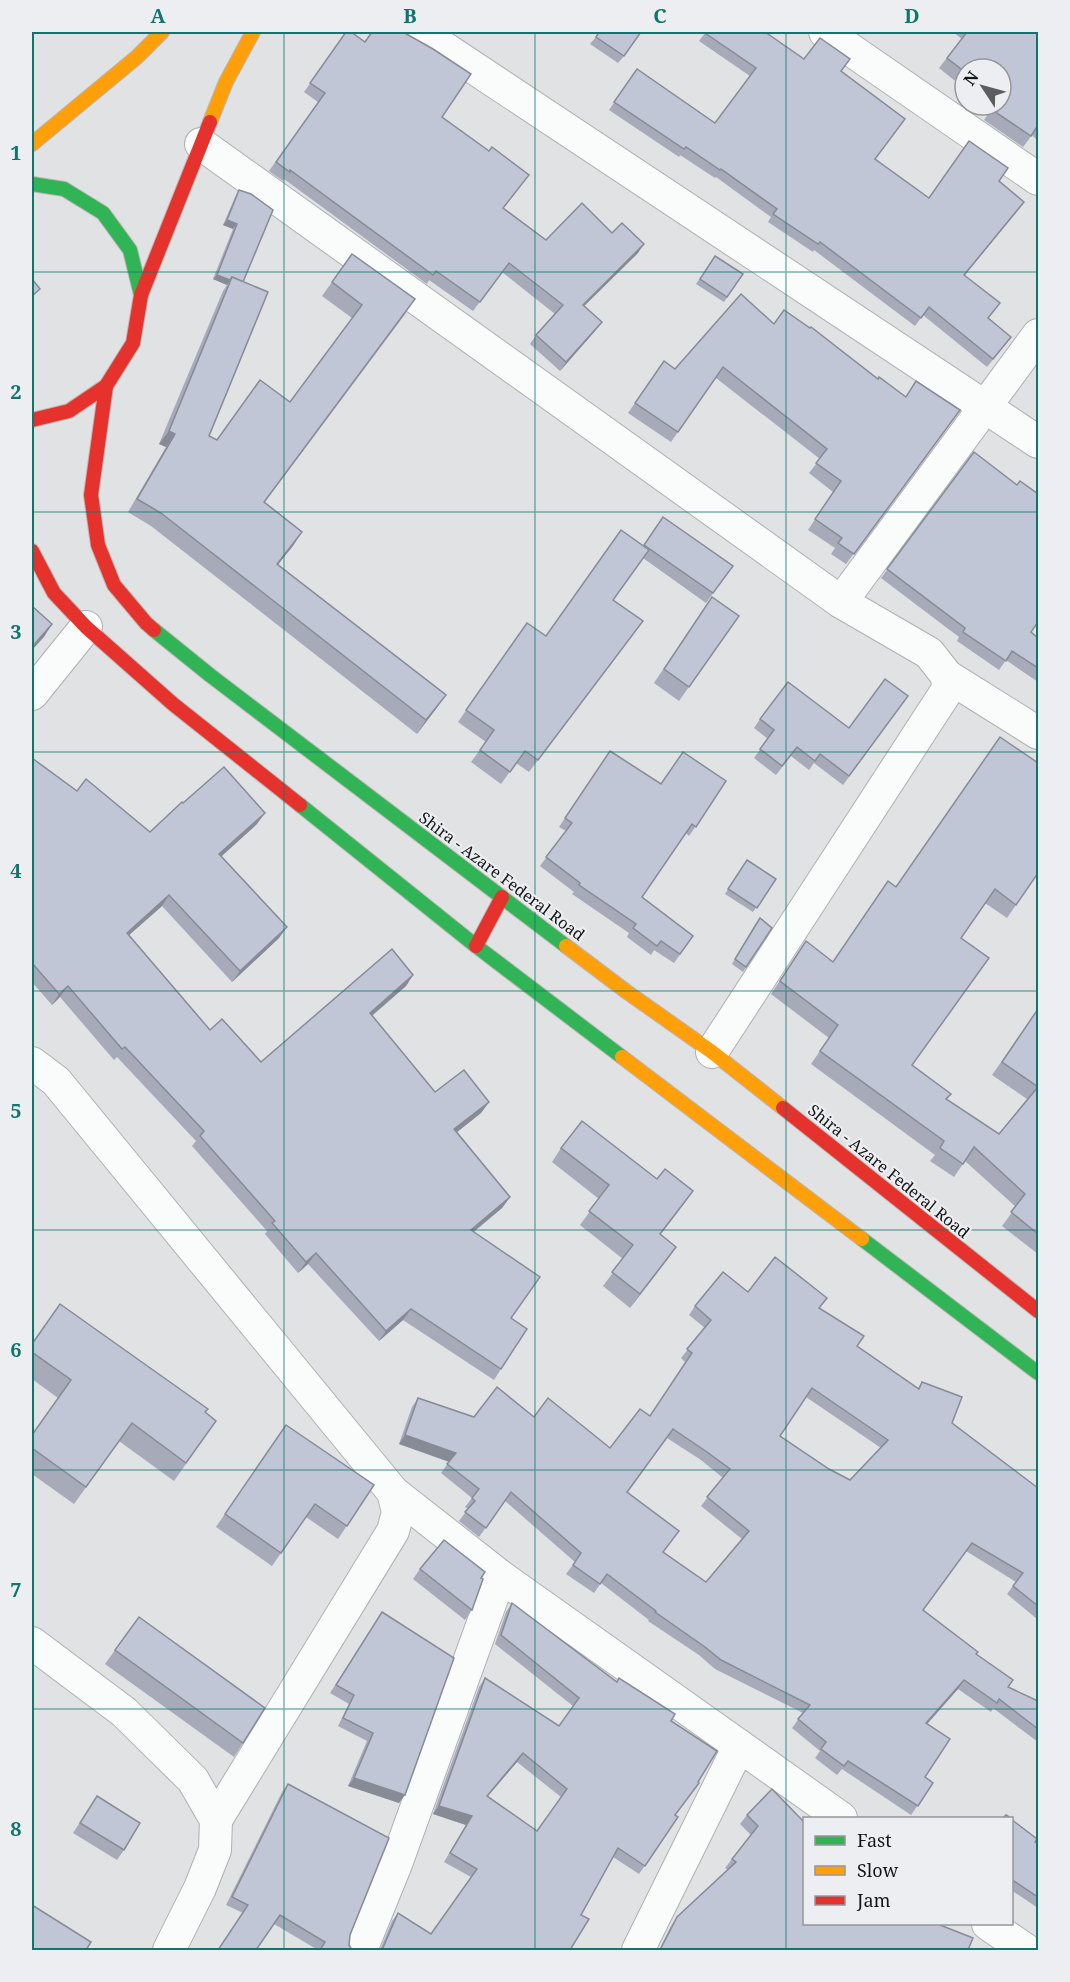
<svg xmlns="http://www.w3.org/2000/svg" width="1070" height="1982" font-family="'Noto Serif',serif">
<rect width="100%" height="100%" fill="#e0e2e4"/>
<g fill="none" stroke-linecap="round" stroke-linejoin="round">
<defs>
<g id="street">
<path d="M 420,32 L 1038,442"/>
<path d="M 825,32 L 1038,179"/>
<path d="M 201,144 L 841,602 L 929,653 L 947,676 L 948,689 L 712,1052"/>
<path d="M 841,602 L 1038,335"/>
<path d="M 947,676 L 1038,733"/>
<path d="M 32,694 L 86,627"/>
<path d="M 32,1063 L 56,1081 L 393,1492 L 398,1512 L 393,1531 L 216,1820"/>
<path d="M 393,1492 L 500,1576 L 841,1818"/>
<path d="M 32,1643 L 124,1712 L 193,1780 L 216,1820 L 215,1850 L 200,1888 L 169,1950"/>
<path d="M 988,1924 L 1026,1950"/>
<path d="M 361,1950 L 396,1864 L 500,1576"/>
<path d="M 638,1950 L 739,1746"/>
</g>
<g id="fast">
<path d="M 32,184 L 64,189 L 103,213 L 130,250 L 141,295"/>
<path d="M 154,630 L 211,676 L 566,946"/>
<path d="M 300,805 L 476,946 L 622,1057"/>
<path d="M 862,1239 L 1038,1373"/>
</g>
<g id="slow">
<path d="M 210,122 L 226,82 L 253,32"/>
<path d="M 32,144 L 137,57 L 162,32"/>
<path d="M 566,946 L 627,992 L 712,1052 L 783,1108"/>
<path d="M 622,1057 L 862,1239"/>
</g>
<g id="jam">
<path d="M 106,386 L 91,495 L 98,545 L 114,585 L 146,623 L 154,630"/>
<path d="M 32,420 L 69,411 L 106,386 L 133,343 L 141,295 L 210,122"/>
<path d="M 32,551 L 54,593 L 86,627 L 173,704 L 300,805"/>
<path d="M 476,946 L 502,897"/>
<path d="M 783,1108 L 1038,1311"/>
</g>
</defs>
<use href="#street" stroke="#afb0b1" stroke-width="34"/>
<use href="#fast" stroke="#bbb6b5" stroke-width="16"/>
<use href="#slow" stroke="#bbb6b5" stroke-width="16"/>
<use href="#jam" stroke="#bbb6b5" stroke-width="16"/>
<use href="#street" stroke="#fafbfb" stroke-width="32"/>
<use href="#fast" stroke="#30b455" stroke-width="14"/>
<use href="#slow" stroke="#ff9f0a" stroke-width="14"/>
<use href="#jam" stroke="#e5322d" stroke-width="14"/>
</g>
<g fill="#a6aab9" fill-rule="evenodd">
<path d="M 346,32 L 365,42 L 371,32 L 403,32 L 442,117 L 489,151 L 529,175 L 503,209 L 546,240 L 612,233 L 638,253 L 584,306 L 595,331 L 560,371 L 530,344 L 536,335 L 555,314 L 502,272 L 473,311 L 429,280 L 427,284 L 284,179 L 283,181 L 269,171 L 318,102 L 304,92 Z"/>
<path d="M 706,32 L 804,59 L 841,71 L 876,160 L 929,198 L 999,181 L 1018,210 L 965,275 L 989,318 L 1011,337 L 987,367 L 923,315 L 915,326 L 814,250 L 813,252 L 768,222 L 771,217 L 716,177 L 715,178 L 680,155 L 679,157 L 609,110 L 637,69 L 715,123 L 750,76 L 699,41 Z"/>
<path d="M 953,32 L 1038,32 L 1038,141 L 1032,135 L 1023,147 L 984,120 L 991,110 L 985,105 L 1001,105 L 1001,69 L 965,69 L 965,89 L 939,68 L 962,39 Z"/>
<path d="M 596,37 L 624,56 L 618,63 L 590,44 Z"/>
<path d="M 239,190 L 243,282 L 209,436 L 217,440 L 290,402 L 352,318 L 322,296 L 352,254 L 406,313 L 265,502 L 302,532 L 278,565 L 446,695 L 417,734 L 151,526 L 128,512 L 166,447 L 159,444 L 223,291 L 227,285 L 213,279 L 233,229 L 223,225 L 236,195 Z"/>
<path d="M 715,256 L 743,274 L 724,302 L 696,284 Z"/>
<path d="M 774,324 L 878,379 L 906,397 L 960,410 L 846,564 L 831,554 L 835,548 L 808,530 L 833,492 L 809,473 L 820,459 L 716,378 L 671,442 L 628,413 L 664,361 L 675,369 Z"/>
<path d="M 974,452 L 1031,633 L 1038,638 L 1038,682 L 1006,660 L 999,670 L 957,641 L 959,637 L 881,578 Z"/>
<path d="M 663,517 L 733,566 L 706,603 L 643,558 L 613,600 L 634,633 L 529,772 L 516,763 L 501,784 L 471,762 L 486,742 L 458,722 L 527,623 L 546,636 L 643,546 Z"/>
<path d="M 702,611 L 739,616 L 679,701 L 654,683 Z"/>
<path d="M 908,696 L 843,785 L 814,763 L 809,770 L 791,756 L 776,775 L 754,758 L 768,739 L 754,728 L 760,719 L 849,728 Z"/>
<path d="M 610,751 L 660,784 L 726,781 L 689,836 L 686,833 L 642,897 L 693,936 L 674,963 L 654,950 L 651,955 L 627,937 L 629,933 L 572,894 L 574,892 L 540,866 L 566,831 L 559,827 Z"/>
<path d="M 32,758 L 77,791 L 150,832 L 183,803 L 257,824 L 221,856 L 279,938 L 232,982 L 162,906 L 129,935 L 210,1030 L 261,1062 L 413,975 L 406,986 L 372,1016 L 435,1092 L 489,1102 L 481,1113 L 457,1132 L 510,1197 L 502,1208 L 474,1232 L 511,1318 L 501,1369 L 494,1380 L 403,1320 L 379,1341 L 308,1264 L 298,1273 L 265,1234 L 267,1231 L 192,1146 L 196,1141 L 117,1057 L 114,1060 L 60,997 L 52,1005 L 32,982 Z"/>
<path d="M 747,860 L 776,879 L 753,912 L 725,894 Z"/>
<path d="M 1038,873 L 1007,918 L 985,903 L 961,938 L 912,1066 L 946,1099 L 999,1134 L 1027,1099 L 992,1075 L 1038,1009 L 1038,1254 L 1002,1226 L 1016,1207 L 965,1161 L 954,1177 L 930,1161 L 935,1155 L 811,1064 L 829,1038 L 771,994 L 806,941 L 833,962 L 896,887 Z"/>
<path d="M 756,923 L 772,928 L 743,972 L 732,964 Z"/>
<path d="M 561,1148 L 693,1191 L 660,1234 L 676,1247 L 630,1308 L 603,1286 L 623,1259 L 580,1225 L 599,1199 L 552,1162 Z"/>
<path d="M 748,1292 L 820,1308 L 857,1346 L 918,1388 L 922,1382 L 952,1423 L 1038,1488 L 1038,1617 L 1037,1619 L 1007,1594 L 1016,1582 L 966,1551 L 923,1611 L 976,1654 L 1008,1687 L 1038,1701 L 1038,1742 L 993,1708 L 991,1712 L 958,1689 L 927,1724 L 925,1777 L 933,1783 L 911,1815 L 842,1769 L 837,1775 L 815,1758 L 820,1751 L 792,1728 L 803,1713 L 715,1669 L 699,1655 L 648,1621 L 649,1620 L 601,1583 L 594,1593 L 566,1574 L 575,1562 L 505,1501 L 479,1537 L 459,1521 L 468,1509 L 465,1507 L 472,1498 L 441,1473 L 449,1462 L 399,1444 L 412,1407 L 418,1398 L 474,1417 L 534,1417 L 610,1448 L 650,1416 L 685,1362 L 681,1358 L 705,1328 L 689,1315 L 695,1306 ZM 806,1397 L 881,1448 L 850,1480 L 829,1469 L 780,1436 ZM 667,1438 L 701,1460 L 723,1478 L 701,1506 L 742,1539 L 706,1582 L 663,1552 L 628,1492 Z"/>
<path d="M 32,1344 L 205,1412 L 216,1421 L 174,1481 L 119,1441 L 74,1504 L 32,1474 L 32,1435 L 58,1398 L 32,1379 Z"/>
<path d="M 286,1425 L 374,1485 L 338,1539 L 306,1517 L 272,1566 L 216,1527 Z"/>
<path d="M 420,1569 L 481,1578 L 472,1610 L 465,1620 L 413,1579 Z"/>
<path d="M 512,1603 L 617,1682 L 671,1721 L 675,1816 L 678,1817 L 639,1874 L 613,1857 L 581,1915 L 570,1950 L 380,1950 L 392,1921 L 398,1913 L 431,1934 L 471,1877 L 444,1862 L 466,1825 L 433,1814 L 479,1687 L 485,1678 L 559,1726 L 573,1706 L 495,1644 L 506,1612 ZM 517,1762 L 561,1797 L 537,1831 L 488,1796 Z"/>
<path d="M 382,1612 L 399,1803 L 348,1786 L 367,1741 L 338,1726 L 349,1704 L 330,1693 Z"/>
<path d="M 115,1650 L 243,1743 L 234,1757 L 105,1664 Z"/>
<path d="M 288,1784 L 350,1935 L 349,1945 L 352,1950 L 318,1950 L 274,1924 L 243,1913 L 226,1905 L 282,1792 Z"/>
<path d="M 772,1789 L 804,1923 L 968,1950 L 659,1950 L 671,1926 L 677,1917 L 728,1870 L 725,1868 L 751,1835 L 740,1824 L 747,1815 Z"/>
<path d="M 97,1796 L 124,1850 L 117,1860 L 73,1833 Z"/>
<path d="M 1011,1819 L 1038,1844 L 1038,1908 L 1011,1890 Z"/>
</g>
<g fill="#878b96">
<path d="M 1024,202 L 1018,210 L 958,283 L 964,275 Z"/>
<path d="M 227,220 L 237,224 L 233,229 L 223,225 Z"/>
<path d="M 644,244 L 638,253 L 576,314 L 583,305 Z"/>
<path d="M 217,275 L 230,280 L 227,285 L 213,279 Z"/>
<path d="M 602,322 L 595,331 L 560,371 L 566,362 Z"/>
<path d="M 169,431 L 175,434 L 166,447 L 159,444 Z"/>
<path d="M 302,532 L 293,546 L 267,578 L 277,564 Z"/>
<path d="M 52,624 L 44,637 L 32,650 L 32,647 Z"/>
<path d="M 446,695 L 436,709 L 417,734 L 426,720 Z"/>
<path d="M 265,813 L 257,824 L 212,865 L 219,854 Z"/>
<path d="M 169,895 L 162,906 L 119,944 L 127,933 Z"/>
<path d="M 287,927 L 279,938 L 232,982 L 240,971 Z"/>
<path d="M 413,975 L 406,986 L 362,1024 L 370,1013 Z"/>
<path d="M 68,986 L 60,997 L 52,1005 L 59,994 Z"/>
<path d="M 489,1102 L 481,1113 L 447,1140 L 454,1129 Z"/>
<path d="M 693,1191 L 683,1205 L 650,1248 L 660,1234 Z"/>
<path d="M 510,1197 L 502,1208 L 463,1240 L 471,1230 Z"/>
<path d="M 676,1247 L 667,1260 L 630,1308 L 640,1294 Z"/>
<path d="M 316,1253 L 308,1264 L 298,1273 L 306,1262 Z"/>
<path d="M 411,1309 L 403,1320 L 379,1341 L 386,1331 Z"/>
<path d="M 405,1435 L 456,1453 L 450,1462 L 399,1444 Z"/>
<path d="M 964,1680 L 958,1689 L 920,1732 L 926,1723 Z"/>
<path d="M 523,1753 L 517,1762 L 481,1804 L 487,1796 Z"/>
<path d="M 354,1778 L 405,1795 L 399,1803 L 348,1786 Z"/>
<path d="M 439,1806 L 472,1816 L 466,1825 L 433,1814 Z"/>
</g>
<g fill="#c1c6d7" stroke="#878b96" stroke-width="1.5" fill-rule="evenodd">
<path d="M 346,32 L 351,32 L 365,42 L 372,32 L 403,32 L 433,49 L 471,74 L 442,117 L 489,151 L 492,147 L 529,175 L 503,208 L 546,240 L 582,203 L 612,233 L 622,223 L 644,244 L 583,305 L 602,322 L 566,362 L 536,335 L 563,305 L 509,263 L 480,302 L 436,271 L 433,275 L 290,170 L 290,172 L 276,162 L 325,93 L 310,83 Z"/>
<path d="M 599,32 L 641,32 L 624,56 L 596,37 Z"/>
<path d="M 706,32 L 765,32 L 804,59 L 820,38 L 850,59 L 841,71 L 905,119 L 875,159 L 929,198 L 969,141 L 1008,168 L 999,181 L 1024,202 L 964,275 L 1000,303 L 988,318 L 1011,337 L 993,359 L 929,307 L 921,318 L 820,242 L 818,244 L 773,214 L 777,209 L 721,169 L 720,170 L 686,147 L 684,149 L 614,102 L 637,69 L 715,123 L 756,68 L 705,33 Z"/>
<path d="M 967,32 L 1038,32 L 1038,125 L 1031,136 L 991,109 L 994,105 L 1001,105 L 1001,69 L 965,69 L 965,72 L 947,58 Z"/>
<path d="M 239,190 L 251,194 L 273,210 L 243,282 L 232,277 L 230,280 L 217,275 L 237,224 L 227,220 Z"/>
<path d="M 352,254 L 415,299 L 264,502 L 302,532 L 277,564 L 446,695 L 426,720 L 161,513 L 137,499 L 175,434 L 169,431 L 232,277 L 268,292 L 209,436 L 217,440 L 260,380 L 290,402 L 362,305 L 332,282 Z"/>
<path d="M 715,256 L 743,274 L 727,297 L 700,279 Z"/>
<path d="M 32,279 L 40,289 L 32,296 Z"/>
<path d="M 741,294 L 774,324 L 784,310 L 810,328 L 811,327 L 878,379 L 879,377 L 906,397 L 916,381 L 960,410 L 854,554 L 838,543 L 842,538 L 815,519 L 841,481 L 816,463 L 827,449 L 723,367 L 678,432 L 635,403 L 664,361 L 675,369 Z"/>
<path d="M 974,452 L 1017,485 L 1020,481 L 1038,494 L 1038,622 L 1031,632 L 1038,638 L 1038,668 L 1012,651 L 1006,661 L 963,632 L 965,628 L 887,569 Z"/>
<path d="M 663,517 L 733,566 L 713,593 L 644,545 Z"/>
<path d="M 621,530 L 649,550 L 613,600 L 643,621 L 538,760 L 525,751 L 510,772 L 480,750 L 494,730 L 466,710 L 527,623 L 546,636 Z"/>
<path d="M 712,597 L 739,616 L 689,687 L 664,669 Z"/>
<path d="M 32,606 L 52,624 L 32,647 Z"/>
<path d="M 885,679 L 908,696 L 849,776 L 820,754 L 815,761 L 797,747 L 782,766 L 760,749 L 774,730 L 760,719 L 788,682 L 849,728 Z"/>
<path d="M 1000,737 L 1038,763 L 1038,873 L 1016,905 L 995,889 L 961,938 L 989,958 L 912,1065 L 951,1094 L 946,1099 L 999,1134 L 1038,1087 L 1002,1062 L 1038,1009 L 1038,1234 L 1011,1212 L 1025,1194 L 974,1147 L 963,1164 L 940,1148 L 944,1141 L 820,1051 L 838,1025 L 780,981 L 806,941 L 833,962 L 888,881 L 896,887 Z"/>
<path d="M 610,751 L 661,784 L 683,752 L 726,781 L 696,827 L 692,824 L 642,897 L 693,936 L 680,954 L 661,941 L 657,946 L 633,928 L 636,924 L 579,885 L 580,883 L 546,857 L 572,823 L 565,818 Z"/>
<path d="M 32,758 L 77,791 L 86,779 L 150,832 L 182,802 L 183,803 L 224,767 L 265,813 L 219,854 L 287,927 L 240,971 L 169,895 L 127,933 L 210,1030 L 222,1019 L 261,1062 L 392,949 L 413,975 L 370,1013 L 435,1092 L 464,1070 L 489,1102 L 454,1129 L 510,1197 L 471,1230 L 540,1277 L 511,1318 L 527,1329 L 501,1369 L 411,1309 L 386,1331 L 316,1253 L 306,1262 L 272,1223 L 275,1221 L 200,1136 L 204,1131 L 125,1047 L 122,1049 L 68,986 L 59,994 L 32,963 Z"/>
<path d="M 747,860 L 776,879 L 757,908 L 728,889 Z"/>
<path d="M 760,918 L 772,928 L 746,967 L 735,959 Z"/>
<path d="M 582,1121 L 657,1179 L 665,1169 L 693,1191 L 660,1234 L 676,1247 L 640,1294 L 612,1272 L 633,1245 L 589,1211 L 609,1185 L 561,1148 Z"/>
<path d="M 775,1257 L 827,1298 L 819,1308 L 864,1336 L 857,1346 L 919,1389 L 922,1382 L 962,1397 L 952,1423 L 1038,1488 L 1038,1606 L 1013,1586 L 1023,1573 L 972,1543 L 923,1610 L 978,1652 L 976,1654 L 1013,1680 L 1008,1687 L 1038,1701 L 1038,1729 L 999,1699 L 997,1703 L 964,1680 L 926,1723 L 950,1739 L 925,1777 L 933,1783 L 918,1806 L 848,1761 L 844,1766 L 821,1749 L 826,1742 L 798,1719 L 810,1705 L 721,1660 L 705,1647 L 655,1612 L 656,1611 L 607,1574 L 600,1584 L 573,1565 L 581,1553 L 511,1492 L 486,1528 L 465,1512 L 475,1501 L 472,1498 L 479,1489 L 447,1464 L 456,1453 L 405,1435 L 418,1398 L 474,1417 L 497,1387 L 534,1417 L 548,1398 L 610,1448 L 640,1409 L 650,1416 L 692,1353 L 687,1349 L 711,1320 L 695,1306 L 723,1272 L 748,1292 ZM 812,1388 L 888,1440 L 850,1480 L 829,1469 L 780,1436 ZM 673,1429 L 707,1452 L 730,1469 L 707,1497 L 749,1531 L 706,1582 L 663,1552 L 679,1531 L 627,1492 Z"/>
<path d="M 60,1304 L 208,1409 L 205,1412 L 216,1421 L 186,1463 L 132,1423 L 86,1487 L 32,1448 L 32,1435 L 71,1380 L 32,1352 L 32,1344 Z"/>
<path d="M 286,1425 L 374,1485 L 347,1526 L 315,1504 L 281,1553 L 225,1514 Z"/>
<path d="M 444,1540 L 485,1572 L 481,1578 L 483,1579 L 472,1610 L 420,1569 Z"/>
<path d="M 512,1603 L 617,1682 L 619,1678 L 675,1714 L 671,1721 L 717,1751 L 698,1782 L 699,1783 L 675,1815 L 678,1817 L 645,1866 L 618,1848 L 581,1915 L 589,1919 L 570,1950 L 382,1950 L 398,1913 L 431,1934 L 477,1869 L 450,1853 L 472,1816 L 439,1806 L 485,1678 L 559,1726 L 579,1698 L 501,1635 ZM 523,1753 L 567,1789 L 537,1831 L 487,1796 Z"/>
<path d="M 382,1612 L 454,1658 L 405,1795 L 354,1778 L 373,1733 L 343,1718 L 354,1695 L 336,1685 Z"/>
<path d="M 139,1617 L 265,1708 L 243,1743 L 115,1650 Z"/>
<path d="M 288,1784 L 389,1838 L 350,1935 L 349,1945 L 352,1950 L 320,1950 L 325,1942 L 280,1915 L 256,1950 L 218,1950 L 248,1905 L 232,1897 Z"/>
<path d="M 772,1789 L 804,1822 L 804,1923 L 935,1923 L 973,1938 L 968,1950 L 660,1950 L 677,1917 L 736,1862 L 732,1859 L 758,1826 L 747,1815 Z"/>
<path d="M 97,1796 L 140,1823 L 124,1850 L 80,1823 Z"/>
<path d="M 1006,1815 L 1011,1818 L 1003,1818 Z"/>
<path d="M 1011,1819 L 1037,1839 L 1035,1842 L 1038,1844 L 1038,1897 L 1011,1879 Z"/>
<path d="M 32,1905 L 91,1942 L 86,1950 L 32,1950 Z"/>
</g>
<path fill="none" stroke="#0f766e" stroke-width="1.5" stroke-opacity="0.55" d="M 284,32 L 284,1950M 535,32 L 535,1950M 786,32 L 786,1950M 32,272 L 1038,272M 32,512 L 1038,512M 32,752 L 1038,752M 32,991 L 1038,991M 32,1230 L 1038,1230M 32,1470 L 1038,1470M 32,1709 L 1038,1709"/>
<g text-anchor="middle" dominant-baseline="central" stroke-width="4.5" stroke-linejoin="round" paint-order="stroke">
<g font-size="16" fill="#141516" stroke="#edeef2">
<text transform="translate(502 876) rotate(37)">Shira - Azare Federal Road</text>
<text transform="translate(889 1171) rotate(39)">Shira - Azare Federal Road</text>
</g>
</g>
<rect width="1070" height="1982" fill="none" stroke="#edeef2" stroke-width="66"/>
<rect x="803" y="1817" width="210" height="108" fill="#edeef2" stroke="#96979a" stroke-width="1.5"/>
<rect x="815" y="1836" width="30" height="9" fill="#30b455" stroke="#96979a" stroke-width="1.5"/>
<text x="857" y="1847" font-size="18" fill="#141516">Fast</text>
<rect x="815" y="1866" width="30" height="9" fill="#ff9f0a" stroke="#96979a" stroke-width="1.5"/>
<text x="857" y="1877" font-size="18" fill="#141516">Slow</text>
<rect x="815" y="1896" width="30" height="9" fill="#e5322d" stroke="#96979a" stroke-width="1.5"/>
<text x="857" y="1907" font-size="18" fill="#141516">Jam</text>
<g transform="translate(983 87) rotate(306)"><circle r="28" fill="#edeef2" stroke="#96979a" stroke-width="1.5"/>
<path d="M0-4.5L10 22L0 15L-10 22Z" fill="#5b5d5e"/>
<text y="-9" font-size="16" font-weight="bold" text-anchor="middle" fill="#141516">N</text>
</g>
<rect x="33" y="33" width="1004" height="1916" fill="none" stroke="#0f766e" stroke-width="2"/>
<g font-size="20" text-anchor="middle" font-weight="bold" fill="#0f766e">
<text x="158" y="23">A</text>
<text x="410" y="23">B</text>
<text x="660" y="23">C</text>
<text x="912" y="23">D</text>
<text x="16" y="160">1</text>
<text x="16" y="399">2</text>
<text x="16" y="639">3</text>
<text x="16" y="878">4</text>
<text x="16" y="1118">5</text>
<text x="16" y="1357">6</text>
<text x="16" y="1597">7</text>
<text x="16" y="1836">8</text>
</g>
</svg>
